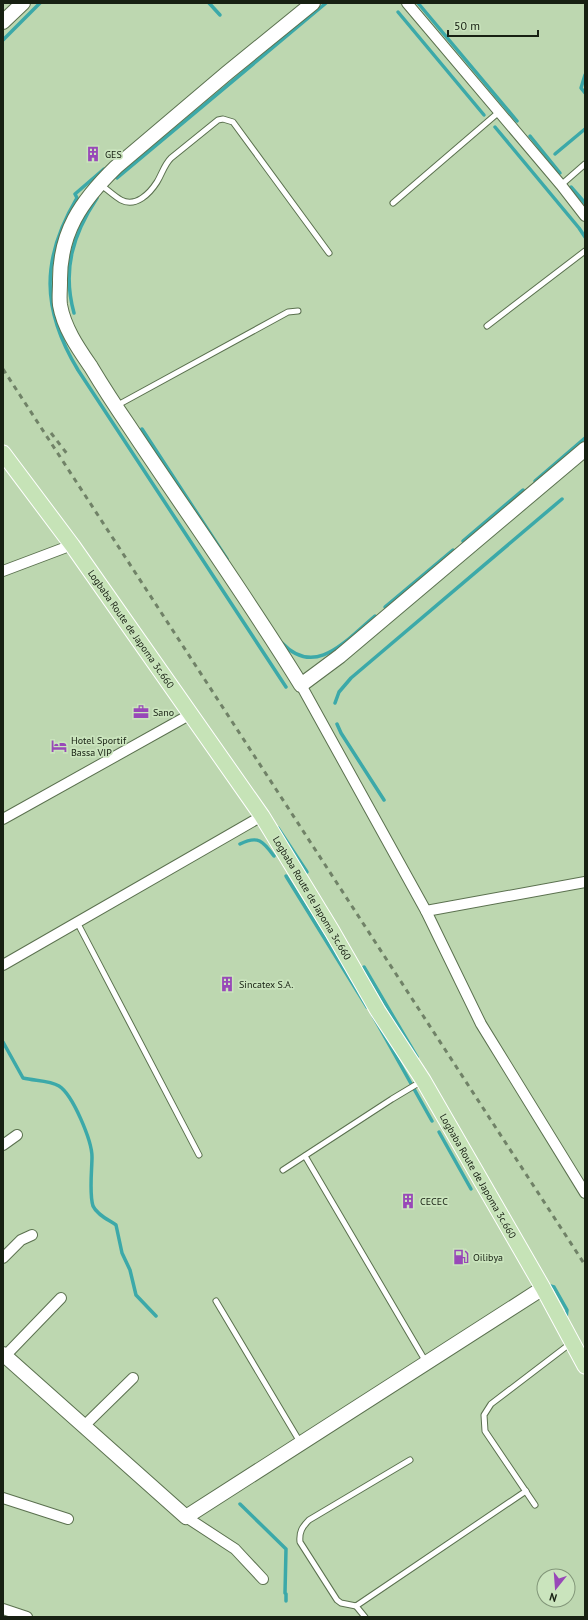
<svg xmlns="http://www.w3.org/2000/svg" width="588" height="1620" font-family="'PT Sans',sans-serif">
<rect width="100%" height="100%" fill="#bdd7b0"/>
<g fill="none" stroke-linecap="round" stroke-linejoin="round">
<g stroke="#3ca9a9" stroke-width="3.5">
<path d="M 209,3 L 220,15"/>
<path d="M 418,3 L 517,121"/>
<path d="M 398,12 L 484,115"/>
<path d="M 3,40 L 40,3"/>
<path d="M 585,75 L 581,88 L 585,93"/>
<path d="M 495,127 L 579,228 L 585,237"/>
<path d="M 530,136 L 560,173"/>
<path d="M 555,154 L 585,129"/>
<path d="M 104,169 L 75,194 L 77,198 C 41,259 41,309 78,370 L 286,687"/>
<path d="M 117,178 L 326,3"/>
<path d="M 571,187 L 585,203"/>
<path d="M 74,313 C 62,270 73,234 97,198"/>
<path d="M 142,429 L 227,559"/>
<path d="M 535,481 L 585,438"/>
<path d="M 463,541 L 523,490"/>
<path d="M 385,607 L 453,550"/>
<path d="M 282,643 C 316,679 347,639 375,616"/>
<path d="M 335,703 L 339,692 L 351,678 L 562,499"/>
<path d="M 337,724 L 341,733 L 384,800"/>
<path d="M 278,828 L 307,872"/>
<path d="M 240,844 C 258,835 263,841 274,856"/>
<path d="M 286,876 L 367,1007"/>
<path d="M 364,967 L 417,1057"/>
<path d="M 372,1014 L 432,1121"/>
<path d="M 3,1042 L 23,1078 C 35,1081 49,1080 59,1086 C 73,1095 92,1141 92,1157 C 92,1169 89,1194 93,1206 C 97,1215 109,1220 116,1225 L 122,1253 L 130,1270 L 136,1295 L 156,1316"/>
<path d="M 439,1132 L 471,1189"/>
<path d="M 547,1285 L 554,1287 L 567,1310 L 566,1318"/>
<path d="M 240,1504 L 286,1549 L 285,1593 L 286,1594 L 286,1601"/>
</g>
<defs>
<g id="lane">
<path d="M 101,185 C 108,190 114,196 121,200 C 136,208 150,193 157,182 C 162,174 164,165 171,158 L 218,120 L 223,119 L 233,122 L 329,253"/>
<path d="M 561,185 L 585,164"/>
<path d="M 393,203 L 499,112"/>
<path d="M 487,326 L 585,251"/>
<path d="M 116,406 L 288,312 L 298,311"/>
<path d="M 77,922 L 199,1155"/>
<path d="M 305,1156 L 426,1362"/>
<path d="M 283,1170 L 392,1099 L 422,1081"/>
<path d="M 216,1301 L 300,1442"/>
<path d="M 410,1460 L 309,1520 C 302,1527 299,1532 300,1542 L 337,1600 L 341,1603 L 356,1606 L 526,1491"/>
<path d="M 535,1505 L 485,1431 L 484,1415 L 491,1404 L 571,1343"/>
<path d="M 356,1606 L 365,1617"/>
</g>
<g id="street">
<path d="M 407,3 L 561,185 L 585,216"/>
<path d="M 3,571 L 72,545"/>
<path d="M 301,685 L 426,911 L 481,1024 L 585,1193"/>
<path d="M 3,819 L 191,714"/>
<path d="M 426,911 L 585,882"/>
<path d="M 3,965 L 262,816"/>
<path d="M 3,1145 L 17,1135"/>
<path d="M 3,1258 L 21,1240 L 32,1235"/>
<path d="M 5,1356 L 61,1298"/>
<path d="M 84,1426 L 133,1378"/>
<path d="M 3,1498 L 68,1519"/>
<path d="M 186,1517 L 235,1549 L 263,1579"/>
<path d="M 3,1609 L 27,1617"/>
</g>
<g id="secondary">
<path d="M 313,3 L 227,73 L 116,167 C 81,201 59,233 60,283 C 60,290 59,298 60,305 C 64,328 78,348 91,367 C 103,387 116,407 129,426 C 186,512 247,597 301,685 L 340,656 L 585,449"/>
<path d="M 3,22 L 23,3"/>
<path d="M 3,1354 L 186,1517 L 543,1288"/>
</g>
<path id="primary" d="M 3,453 L 72,545 L 262,816 L 332,931 L 378,1011 L 423,1080 L 543,1288 L 585,1366"/>
</defs>
<use href="#lane" stroke="#5b714f" stroke-width="7"/>
<use href="#street" stroke="#5b714f" stroke-width="12"/>
<use href="#secondary" stroke="#5b714f" stroke-width="16"/>
<use href="#primary" stroke="#fff" stroke-width="17"/>
<use href="#lane" stroke="#fff" stroke-width="5"/>
<use href="#street" stroke="#fff" stroke-width="10"/>
<use href="#secondary" stroke="#fff" stroke-width="14"/>
<use href="#primary" stroke="#c6e3b7" stroke-width="15"/>
<g stroke="#708267" stroke-width="3" stroke-dasharray="5 5" stroke-linecap="butt">
<path d="M 3,369 L 585,1265"/>
<path d="M 51,433 L 68,455"/>
</g>
</g>
<defs>
<symbol id="building-bare" viewBox="-9 -9 18 18"><path d="M-4-6H4V6H1V3H-1V6H-4ZM-2.5-4.3h1.7v1.8h-1.7ZM.8-4.3h1.7v1.8H.8ZM-2.5-1h1.7V.8h-1.7ZM.8-1h1.7V.8H.8Z" fill="#9848b8" stroke="#cae4bd" stroke-width="2.5" paint-order="stroke"/></symbol>
<symbol id="office-bare" viewBox="-9 -9 18 18"><path d="M-6-3h4V-5.5h4V-3h4V5H-6ZM-1-4.5V-3h2v-1.5ZM-6 0V1H6V0Z" fill="#9848b8" stroke="#cae4bd" stroke-width="2.5" paint-order="stroke"/></symbol>
<symbol id="hotel-bare" viewBox="-9 -9 18 18"><path d="M-6-4.5h1.5V1H6V5H4.5V3h-9V5H-6ZM-4 0a1.8 1.8 0 1 1 3.6 0ZM.5 0V-2.5h3Q6-2.5 6 0Z" fill="#9848b8" stroke="#cae4bd" stroke-width="2.5" paint-order="stroke"/></symbol>
<symbol id="fuel-bare" viewBox="-9 -9 18 18"><path d="M-5.5-6h7V0h2V4h1.3V-2.5L3-4.5l.8-.8L6-3V5H2.5V1h-1V6h-7ZM-4.2-4.7v3.2H.2V-4.7Z" fill="#9848b8" stroke="#cae4bd" stroke-width="2.5" paint-order="stroke"/></symbol>
</defs>
<g fill-rule="evenodd">
<use href="#building-bare" x="82" y="143" width="22" height="22"/>
<use href="#office-bare" x="130" y="701" width="22" height="22"/>
<use href="#hotel-bare" x="48" y="735" width="22" height="22"/>
<use href="#building-bare" x="216" y="973" width="22" height="22"/>
<use href="#building-bare" x="397" y="1190" width="22" height="22"/>
<use href="#fuel-bare" x="450" y="1246" width="22" height="22"/>
</g>
<g text-anchor="middle" dominant-baseline="central" stroke-width="3.5" stroke-linejoin="round" paint-order="stroke">
<g font-size="10" fill="#172012" stroke="#cae4bd" text-anchor="start">
<text x="105" y="154">GES</text>
<text x="153" y="712">Sano</text>
<text x="71" y="740">Hotel Sportif<tspan x="71" dy="12">Bassa VIP</tspan></text>
<text x="239" y="984">Sincatex S.A.</text>
<text x="420" y="1201">CECEC</text>
<text x="473" y="1257">Oilibya</text>
</g>
<g font-size="10" fill="#172012" stroke="#cae4bd">
<text transform="translate(131 629) rotate(55)">Logbaba Route de Japoma 3c.660</text>
<text transform="translate(312 898) rotate(59)">Logbaba Route de Japoma 3c.660</text>
<text transform="translate(478 1176) rotate(60)">Logbaba Route de Japoma 3c.660</text>
</g>
</g>
<rect width="588" height="1620" fill="none" stroke="#172012" stroke-width="8"/>
<g transform="translate(556 1588) rotate(197)"><circle r="19" fill="#cae4bd" stroke="#829679"/>
<path d="M0-3L7 15L0 10L-7 15Z" fill="#9848b8"/>
<text y="-6" font-size="11" font-weight="bold" text-anchor="middle" fill="#172012">N</text>
</g>
<path d="M448 30v6h90v-6" fill="none" stroke="#172012" stroke-width="2"/>
<text x="454" y="30" font-size="12" fill="#172012" stroke="#cae4bd" stroke-width="3" paint-order="stroke">50 m</text>
</svg>
